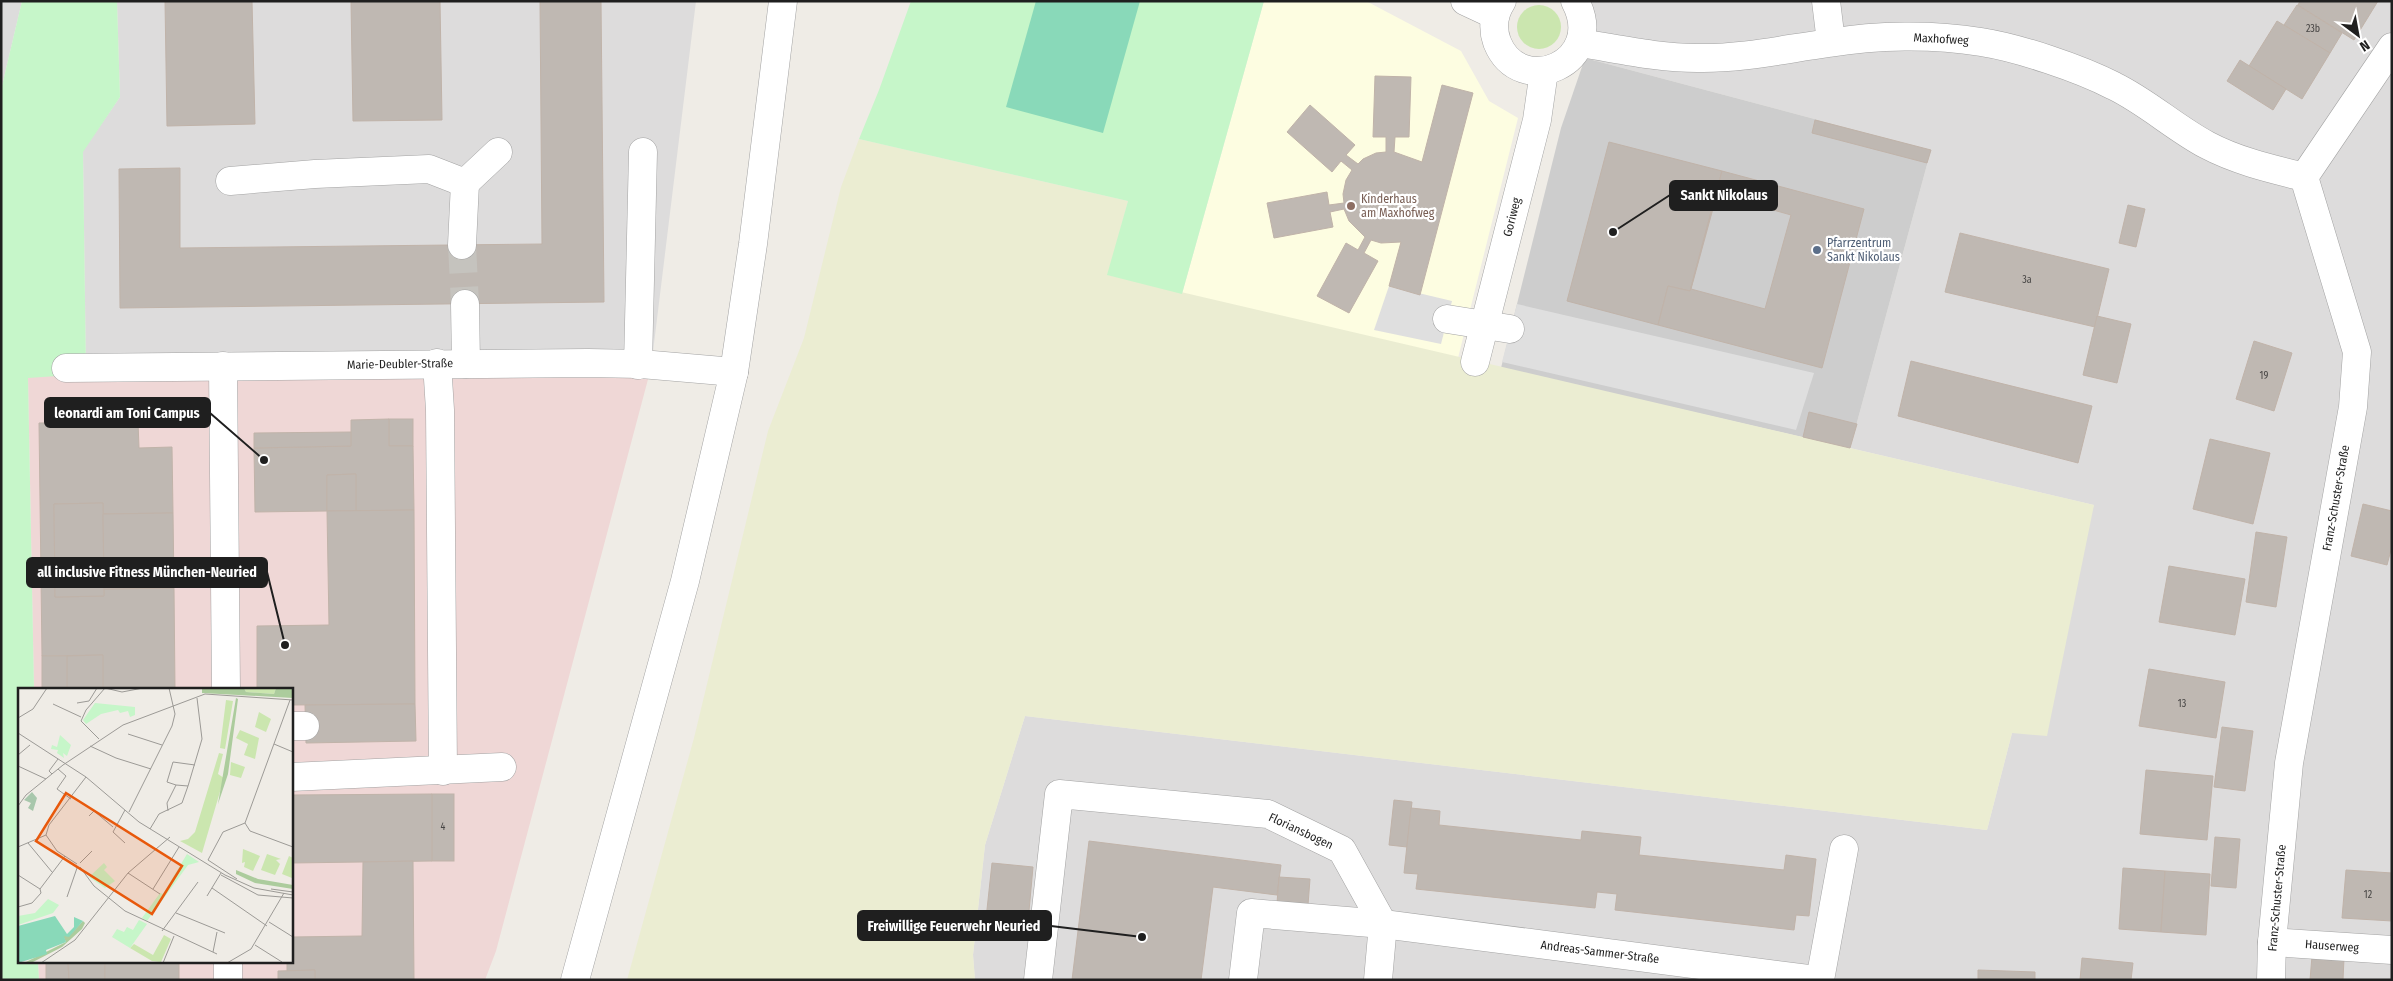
<svg xmlns="http://www.w3.org/2000/svg" width="2393" height="981" font-family="'Fira Sans Condensed',sans-serif">
<rect width="100%" height="100%" fill="#efece6"/>
<g fill="#dddcdc">
<path d="M 1,1 L 22,1 L 1,90 Z"/>
<path d="M 117,1 L 696,1 L 651,368 L 86,374 L 83,151 L 120,97 Z"/>
<path d="M 1588,1 L 2392,1 L 2392,980 L 975,980 L 973,955 L 985,845 L 1025,716 L 1987,830 L 2012,733 L 2094,505 L 1850,448 L 1931,150 L 1585,58 Z"/>
</g>
<path fill="#efd7d6" d="M 651,368 L 496,951 L 485,980 L 39,980 L 38,962 L 291,962 L 291,690 L 34,690 L 28,377 L 86,374 Z"/>
<path fill="#fdfde1" d="M 1264,1 L 1366,1 L 1461,51 L 1489,101 L 1518,118 L 1458,358 L 1182,294 Z"/>
<path fill="#cdcdcd" d="M 1585,58 L 1931,150 L 1850,448 L 1501,368 L 1561,128 Z"/>
<path fill="#ebedd2" d="M 859,139 L 1128,201 L 1108,275 L 2094,505 L 2047,736 L 2012,733 L 1987,830 L 1025,716 L 985,845 L 973,955 L 975,980 L 627,980 L 694,738 L 768,431 L 804,338 L 841,187 Z"/>
<circle fill="#cbe6af" cx="1539" cy="27" r="22"/>
<g fill="#c6f6c9">
<path d="M 22,1 L 117,1 L 120,97 L 83,152 L 86,374 L 28,378 L 34,690 L 19,690 L 19,962 L 38,962 L 39,980 L 1,980 L 1,90 Z"/>
<path d="M 911,1 L 1264,1 L 1182,294 L 1107,275 L 1128,201 L 859,139 L 879,90 Z"/>
</g>
<path fill="#89d9b9" d="M 1036,1 L 1140,1 L 1103,133 L 1006,107 Z"/>
<g fill="#dfdfdf">
<path d="M 1389,286 L 1452,301 L 1441,344 L 1374,330 Z"/>
<path d="M 1517,304 L 1814,373 L 1796,430 L 1502,362 Z"/>
</g>
<g fill="#bfb8b2" stroke="#c0b3a9" fill-rule="evenodd">
<path d="M 165,1 L 252,1 L 255,124 L 167,126 Z"/>
<path d="M 351,1 L 440,1 L 442,120 L 353,121 Z"/>
<path d="M 540,1 L 601,1 L 604,302 L 120,308 L 119,169 L 180,168 L 180,248 L 542,244 Z"/>
<path d="M 2300,1 L 2378,1 L 2354,40 L 2298,5 Z"/>
<path d="M 2297,5 L 2342,33 L 2330,53 L 2284,25 Z"/>
<path d="M 2277,21 L 2330,53 L 2302,99 L 2249,66 Z"/>
<path d="M 2240,60 L 2286,89 L 2273,110 L 2227,81 Z"/>
<path d="M 1375,76 L 1411,77 L 1409,137 L 1395,137 L 1394,152 L 1422,162 L 1442,85 L 1473,93 L 1420,295 L 1389,286 L 1401,242 L 1381,243 L 1371,240 L 1364,253 L 1378,261 L 1349,313 L 1317,296 L 1346,243 L 1358,250 L 1365,237 L 1349,221 L 1344,209 L 1330,212 L 1333,227 L 1274,238 L 1267,203 L 1327,192 L 1329,205 L 1344,203 L 1343,194 L 1346,180 L 1352,170 L 1341,161 L 1332,172 L 1287,132 L 1310,105 L 1355,145 L 1346,155 L 1358,164 L 1363,159 L 1376,153 L 1386,152 L 1386,137 L 1373,137 Z"/>
<path d="M 1815,120 L 1931,150 L 1927,163 L 1812,133 Z"/>
<path d="M 1609,142 L 1722,171 L 1690,291 L 1668,286 L 1658,325 L 1567,301 Z"/>
<path d="M 1722,171 L 1864,209 L 1822,368 L 1658,325 L 1668,286 L 1690,291 ZM 1717,194 L 1791,215 L 1765,309 L 1691,289 Z"/>
<path d="M 2128,205 L 2145,209 L 2136,247 L 2119,243 Z"/>
<path d="M 1960,233 L 2109,269 L 2095,327 L 1945,292 Z"/>
<path d="M 2097,316 L 2131,324 L 2117,383 L 2083,375 Z"/>
<path d="M 2254,341 L 2292,353 L 2274,411 L 2236,399 Z"/>
<path d="M 1911,361 L 2092,406 L 2078,463 L 1898,416 Z"/>
<path d="M 1809,412 L 1857,424 L 1850,448 L 1803,437 Z"/>
<rect x="389" y="419" width="24" height="27"/>
<path d="M 389,419 L 389,446 L 413,446 L 414,510 L 356,511 L 356,474 L 327,475 L 327,511 L 255,512 L 254,448 L 351,446 L 351,420 Z"/>
<path d="M 138,422 L 139,448 L 172,447 L 173,513 L 103,514 L 103,503 L 54,504 L 55,597 L 104,596 L 104,589 L 174,588 L 175,690 L 103,690 L 103,655 L 42,656 L 39,423 Z"/>
<path d="M 351,432 L 351,446 L 254,448 L 254,433 Z"/>
<path d="M 2210,439 L 2270,453 L 2253,524 L 2193,509 Z"/>
<path d="M 356,474 L 356,511 L 327,511 L 327,475 Z"/>
<path d="M 103,503 L 104,596 L 55,597 L 54,504 Z"/>
<path d="M 2363,504 L 2392,511 L 2392,546 L 2387,565 L 2351,556 Z"/>
<path d="M 414,510 L 415,704 L 291,705 L 291,690 L 257,690 L 257,626 L 329,625 L 327,511 Z"/>
<path d="M 173,513 L 174,588 L 104,589 L 103,514 Z"/>
<path d="M 2256,532 L 2287,537 L 2276,607 L 2246,602 Z"/>
<path d="M 2169,566 L 2245,579 L 2235,635 L 2159,622 Z"/>
<path d="M 103,655 L 103,690 L 67,690 L 67,656 Z"/>
<rect x="42" y="656" width="25" height="34"/>
<path d="M 2149,669 L 2225,682 L 2216,738 L 2139,726 Z"/>
<path d="M 415,704 L 416,741 L 306,743 L 305,705 Z"/>
<path d="M 2222,727 L 2253,731 L 2245,791 L 2214,787 Z"/>
<path d="M 2146,770 L 2213,776 L 2207,840 L 2140,834 Z"/>
<rect x="432" y="794" width="22" height="67"/>
<path d="M 432,794 L 432,861 L 291,863 L 291,795 Z"/>
<path d="M 1394,800 L 1412,802 L 1407,847 L 1389,845 Z"/>
<path d="M 1411,808 L 1440,811 L 1439,825 L 1581,840 L 1582,831 L 1641,837 L 1639,855 L 1784,870 L 1786,855 L 1816,859 L 1809,916 L 1796,915 L 1794,930 L 1615,910 L 1617,894 L 1597,892 L 1595,908 L 1416,889 L 1418,874 L 1404,873 Z"/>
<path d="M 2215,837 L 2240,839 L 2236,888 L 2211,886 Z"/>
<path d="M 1089,841 L 1281,865 L 1277,895 L 1213,887 L 1201,980 L 1072,980 Z"/>
<path d="M 413,861 L 414,980 L 315,980 L 315,970 L 287,971 L 287,962 L 291,962 L 291,937 L 362,936 L 363,862 Z"/>
<path d="M 992,863 L 1033,867 L 1027,933 L 985,928 Z"/>
<path d="M 2123,868 L 2165,871 L 2161,932 L 2119,929 Z"/>
<path d="M 2346,870 L 2392,873 L 2392,921 L 2342,918 Z"/>
<path d="M 2165,871 L 2210,874 L 2206,935 L 2161,932 Z"/>
<path d="M 1279,877 L 1310,879 L 1308,905 L 1277,903 Z"/>
<path d="M 2312,956 L 2344,958 L 2343,980 L 2310,980 Z"/>
<path d="M 2082,958 L 2133,963 L 2131,980 L 2080,980 Z"/>
<path d="M 46,962 L 68,962 L 69,980 L 46,980 Z"/>
<path d="M 68,962 L 105,962 L 105,980 L 69,980 Z"/>
<rect x="105" y="962" width="74" height="18"/>
<path d="M 315,970 L 315,980 L 278,980 L 278,971 Z"/>
<path d="M 1978,970 L 2035,972 L 2035,980 L 1978,980 Z"/>
</g>
<g fill="none" stroke-linecap="round" stroke-linejoin="round">
<path stroke="#c5c3be" stroke-width="28" stroke-dasharray="28 14" stroke-linecap="butt" d="M 462,245 L 465,304"/>
<defs>
<g id="minor">
<path d="M 1465,1 L 1495,15"/>
<path d="M 1502,1 C 1494,13 1492,28 1497,42 C 1520,100 1608,63 1575,1"/>
<path d="M 1826,1 L 1831,42"/>
<path d="M 1580,43 C 1619,49 1658,58 1697,58 C 1742,59 1785,49 1829,43 C 1877,35 1932,34 1981,42 C 2019,48 2079,68 2114,86 C 2147,102 2175,128 2207,145 C 2237,161 2272,169 2304,177"/>
<path d="M 2304,177 L 2392,47"/>
<path d="M 230,181 L 315,174 L 429,169 L 465,183 L 498,152"/>
<path d="M 462,245 L 465,183"/>
<path d="M 465,304 L 466,364"/>
<path d="M 1447,319 L 1510,329"/>
<path d="M 1475,362 L 1537,120 L 1544,71"/>
<path d="M 437,363 L 440,410 L 443,771"/>
<path d="M 638,365 L 643,152"/>
<path d="M 223,366 L 226,690"/>
<path d="M 66,368 L 588,363 L 641,364 L 734,372"/>
<path d="M 291,726 L 305,726"/>
<path d="M 291,777 L 502,767"/>
<path d="M 2272,942 L 2392,950"/>
<path d="M 228,962 L 228,980"/>
<path d="M 575,980 L 685,581 L 734,372 L 753,244 L 783,1"/>
<path d="M 1038,980 L 1059,794 L 1268,814 L 1342,850 L 1383,924 L 1378,980"/>
<path d="M 1243,980 L 1251,913 L 1383,924 L 1816,980"/>
<path d="M 1820,980 L 1844,849"/>
<path d="M 2271,980 L 2272,942 L 2289,763 L 2353,407 L 2357,352 L 2304,177"/>
</g>
</defs>
<use href="#minor" stroke="#a3a3a3" stroke-width="29"/>
<use href="#minor" stroke="#fff" stroke-width="28"/>
</g>
<circle fill="#8d6e63" stroke="#fff" stroke-width="2" cx="1351" cy="206" r="5"/>
<circle fill="#5c6f8a" stroke="#fff" stroke-width="2" cx="1817" cy="250" r="5"/>
<g text-anchor="middle" dominant-baseline="central" stroke-width="4.5" stroke-linejoin="round" paint-order="stroke">
<g font-size="10" fill="#474544">
<text x="2313" y="29">23b</text>
<text x="2027" y="280">3a</text>
<text x="2264" y="376">19</text>
<text x="2182" y="704">13</text>
<text x="443" y="827">4</text>
<text x="2368" y="895">12</text>
</g>
<g font-size="12" fill="#1f1f1f" stroke="#fff">
<text transform="translate(1941 39) rotate(3)">Maxhofweg</text>
<text transform="translate(1512 217) rotate(-76)">Goriweg</text>
<text transform="translate(400 364) rotate(-1)">Marie-Deubler-Straße</text>
<text transform="translate(2336 498) rotate(-80)">Franz-Schuster-Straße</text>
<text transform="translate(1301 831) rotate(25)">Floriansbogen</text>
<text transform="translate(2277 898) rotate(-85)">Franz-Schuster-Straße</text>
<text transform="translate(2332 946) rotate(4)">Hauserweg</text>
<text transform="translate(1600 952) rotate(7)">Andreas-Sammer-Straße</text>
</g>
<g font-size="12" fill="#785e54" stroke="#fff" text-anchor="start">
<text x="1361" y="199">Kinderhaus<tspan x="1361" dy="14">am Maxhofweg</tspan></text>
</g>
<g font-size="12" fill="#4e5e75" stroke="#fff" text-anchor="start">
<text x="1827" y="243">Pfarrzentrum<tspan x="1827" dy="14">Sankt Nikolaus</tspan></text>
</g>
</g>
<g transform="translate(18 688)">
<rect width="275" height="275" fill="#efece6"/>
<path d="M 226,0 L 258,0 L 256,6 L 228,4 ZM 208,12 L 215,13 L 207,61 L 202,60 ZM 241,24 L 253,31 L 248,44 L 237,39 ZM 222,42 L 241,50 L 237,71 L 226,67 L 230,56 L 218,50 ZM 201,65 L 205,66 L 200,86 L 206,90 L 184,165 L 162,153 L 170,151 L 177,144 ZM 213,74 L 227,79 L 223,90 L 212,87 ZM 225,161 L 242,168 L 235,183 L 226,179 L 227,174 L 224,175 ZM 249,166 L 263,171 L 258,172 L 262,176 L 257,187 L 243,182 ZM 271,168 L 275,170 L 274,190 L 264,186 ZM 146,247 L 153,251 L 143,274 L 134,273 L 112,260 L 116,256 L 135,267 Z" fill="#cbe6af"/>
<path d="M 184,0 L 226,0 L 228,4 L 256,6 L 258,0 L 275,0 L 275,10 L 184,5 ZM 218,10 L 220,11 L 210,86 L 200,116 ZM 218,182 L 240,191 L 275,197 L 275,201 L 237,195 L 218,186 ZM 65,233 L 67,235 L 64,241 L 44,259 L 13,275 L 6,275 L 48,254 L 45,248 L 51,248 Z" fill="#accc9d"/>
<path d="M 14,104 L 19,110 L 15,123 L 10,120 L 13,115 L 6,112 Z" fill="#a8c7ac"/>
<path d="M 77,15 L 117,19 L 117,27 L 112,29 L 110,23 L 102,25 L 100,22 L 83,26 L 68,36 L 65,32 ZM 42,47 L 53,57 L 49,68 L 45,65 L 46,70 L 39,65 L 40,62 L 33,61 L 34,57 L 39,59 ZM 169,166 L 181,174 L 170,177 L 129,233 L 124,230 L 142,205 L 145,206 ZM 86,175 L 89,179 L 86,182 L 97,193 L 87,200 L 71,189 ZM 30,211 L 41,217 L 35,225 L 0,237 L 0,228 L 17,225 ZM 121,232 L 129,236 L 112,260 L 94,249 L 99,241 L 106,244 L 109,239 L 115,242 Z" fill="#c6f6c9"/>
<path d="M 37,228 L 49,246 L 56,239 L 56,229 L 65,233 L 51,249 L 46,248 L 48,254 L 28,262 L 29,266 L 0,275 L 0,238 Z" fill="#89d9b9"/>
<path fill="none" stroke="#9c9a96" stroke-width="1" d="M 87,0 L 104,4 L 125,0M 272,12 L 227,135 L 232,143 L 275,159M 59,15 L 71,13 L 79,0M 35,16 L 63,29M 0,30 L 15,21 L 29,0M 0,45 L 68,89 L 121,134 L 207,187 L 236,200 L 275,207M 110,46 L 144,57M 81,51 L 63,33 L 68,22 L 87,0M 256,56 L 275,64M 72,58 L 98,70 L 133,81M 0,67 L 12,57M 0,78 L 28,91M 40,81 L 48,88 L 39,101 L 53,111M 34,86 L 31,83 L 40,71M 158,97 L 149,94 L 155,74 L 177,77M 0,118 L 8,107 L 45,77 L 105,37 L 187,6 L 275,12M 150,123 L 149,115 L 158,97 L 170,98M 111,124 L 154,38 L 157,26 L 151,0M 71,128 L 76,123 L 95,139M 132,141 L 141,126 L 164,115 L 170,98 L 184,51 L 179,10M 28,147 L 31,137 L 68,89M 28,147 L 39,163 L 59,176M 10,155 L 34,184M 107,155 L 95,144 L 107,122M 0,159 L 28,147M 190,172 L 205,144 L 227,135M 190,172 L 219,191M 62,175 L 74,163M 62,179 L 76,198 L 107,223 L 199,266M 110,185 L 142,206M 0,187 L 22,201 L 47,168M 203,187 L 240,207 L 275,210M 194,200 L 249,238M 135,201 L 161,159M 253,201 L 275,204M 189,208 L 203,185M 49,209 L 59,180M 0,219 L 14,215 L 23,205 L 22,201M 158,225 L 207,245M 251,234 L 275,249M 144,243 L 180,194M 237,257 L 264,274M 195,264 L 199,244M 23,275 L 57,252 L 110,185 L 152,149M 145,275 L 156,248M 209,275 L 233,261 L 266,205"/>
<path fill="#e8590c" fill-opacity="0.15" stroke="#e8590c" stroke-width="2.5" d="M 48,105 L 164,178 L 134,226 L 18,153 Z"/>
<rect width="275" height="275" fill="none" stroke="#1f1f1f" stroke-width="2.5"/>
</g>
<path fill="none" stroke="#1f1f1f" stroke-width="2" d="M1613 232L1670 195M264 460L210 413M285 645L267 572M1142 937L1051 926"/>
<g fill="#1f1f1f" stroke="#fff" stroke-width="2">
<circle cx="1613" cy="232" r="5"/>
<circle cx="264" cy="460" r="5"/>
<circle cx="285" cy="645" r="5"/>
<circle cx="1142" cy="937" r="5"/>
</g>
<g fill="#1f1f1f" stroke="#1f1f1f" stroke-width="2">
<rect x="1670" y="181" width="107" height="29" rx="5"/>
<rect x="45" y="398" width="165" height="29" rx="5"/>
<rect x="27" y="558" width="240" height="29" rx="5"/>
<rect x="858" y="911" width="193" height="29" rx="5"/>
</g>
<g font-size="14" text-anchor="middle" font-weight="bold" fill="#fff">
<text x="1724" y="200">Sankt Nikolaus</text>
<text x="127" y="418">leonardi am Toni Campus</text>
<text x="147" y="577">all inclusive Fitness München-Neuried</text>
<text x="954" y="931">Freiwillige Feuerwehr Neuried</text>
</g>
<rect width="2393" height="981" fill="none" stroke="#1f1f1f" stroke-width="5"/>
<g transform="translate(2358 35) rotate(148)" stroke="#ffffff" stroke-width="4" paint-order="stroke">
<path d="M0-4L9 19L0 12L-9 19Z" fill="#1f1f1f"/>
<text y="-8" font-size="14" font-weight="bold" text-anchor="middle" fill="#1f1f1f">N</text>
</g>
</svg>
